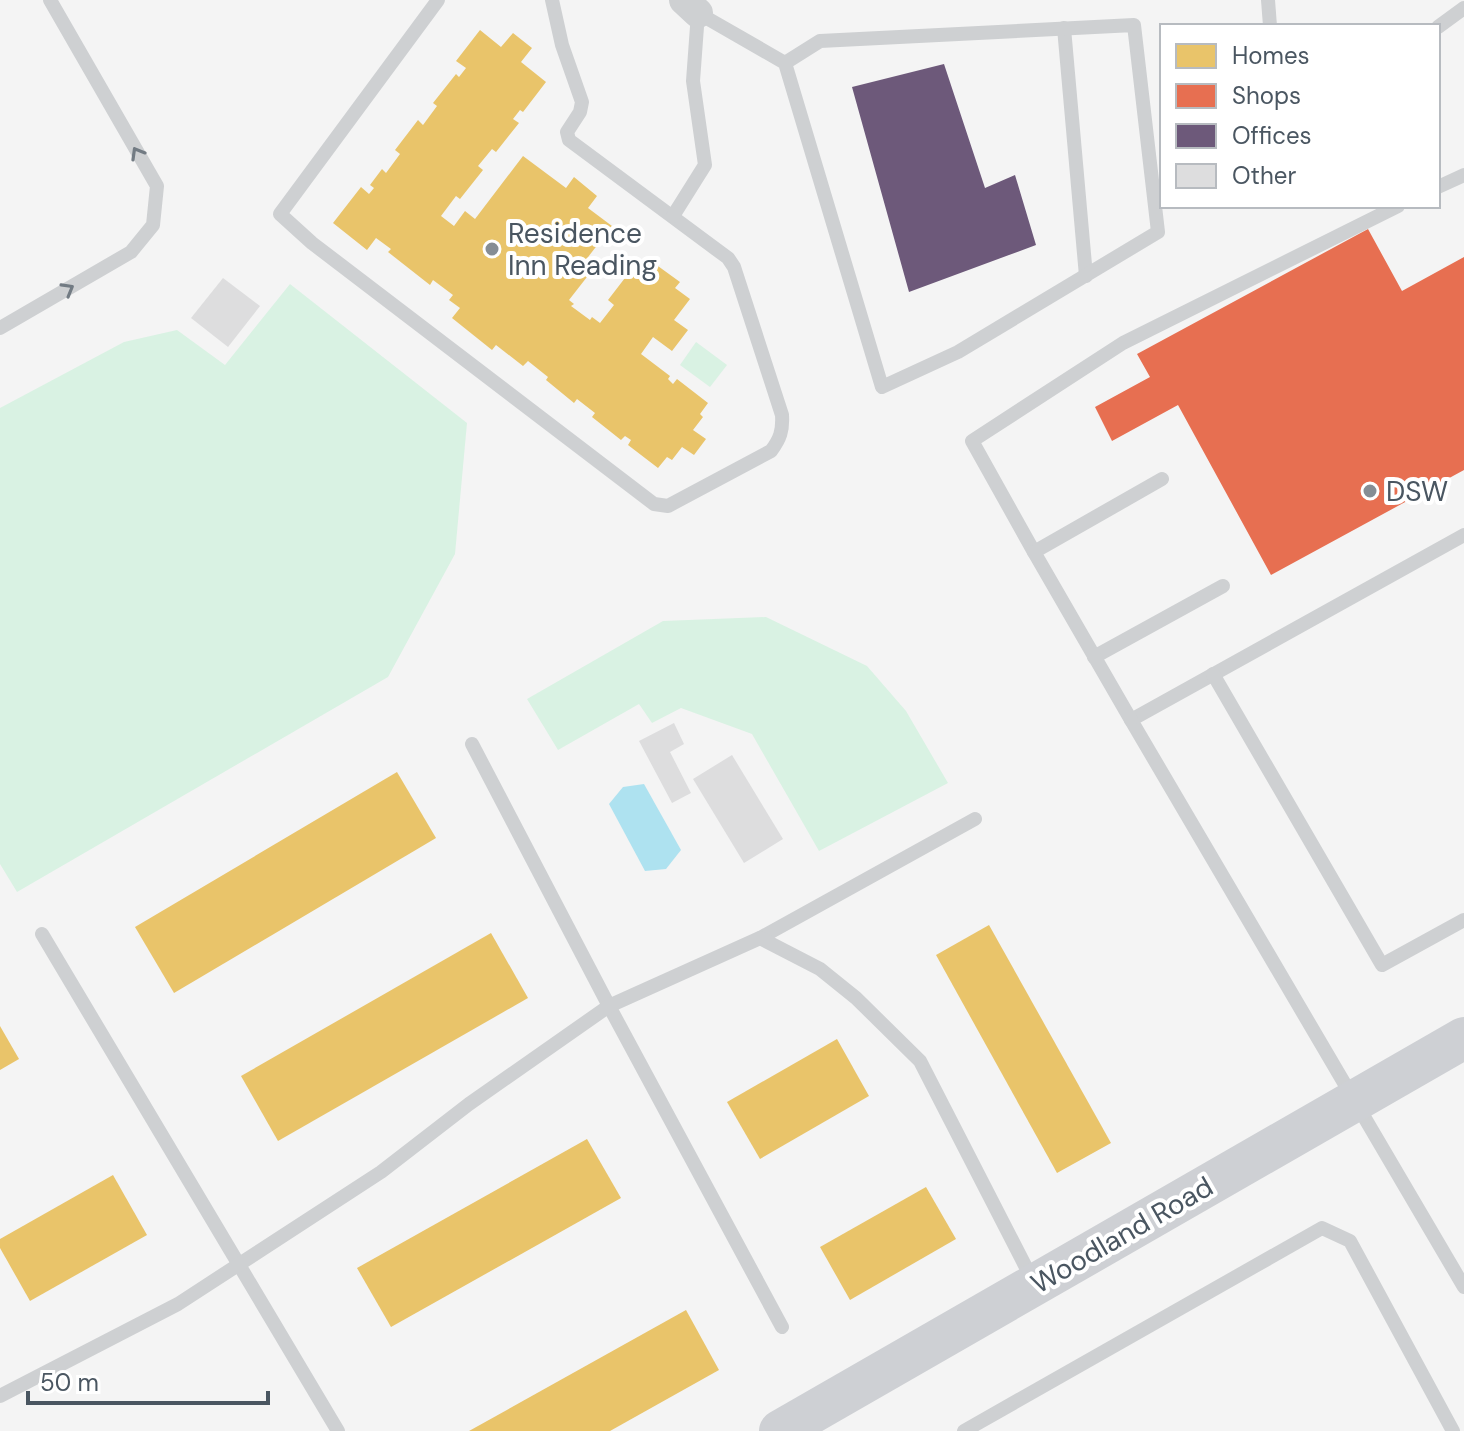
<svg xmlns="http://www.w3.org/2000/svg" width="1464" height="1431" font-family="'DM Sans',sans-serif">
<rect width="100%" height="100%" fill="#f4f4f4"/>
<g fill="#d9f2e3">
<path d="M 290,284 L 467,423 L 455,554 L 388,677 L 17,892 L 0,864 L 0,408 L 124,342 L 177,330 L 225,365 Z"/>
<path d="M 696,342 L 727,365 L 710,387 L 680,365 Z"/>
<path d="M 766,617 L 867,666 L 906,711 L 948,783 L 819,851 L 752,734 L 681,708 L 652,723 L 639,704 L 558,750 L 527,699 L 663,621 Z"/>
</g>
<path fill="#aee2f0" d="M 644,784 L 681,850 L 666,869 L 645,871 L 609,804 L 623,787 Z"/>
<g fill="#e9c46a">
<path d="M 480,30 L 501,47 L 513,33 L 532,48 L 521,62 L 546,82 L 523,112 L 520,110 L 513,119 L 519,123 L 496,152 L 492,149 L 478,166 L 483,170 L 460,199 L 456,196 L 441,216 L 454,226 L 465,211 L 475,219 L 523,156 L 566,188 L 574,177 L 597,196 L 588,208 L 612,226 L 585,261 L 594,268 L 569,300 L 574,304 L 571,306 L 590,320 L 592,317 L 600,323 L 614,305 L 608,300 L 638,261 L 646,267 L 651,261 L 680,282 L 675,288 L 690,299 L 674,320 L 688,330 L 672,351 L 653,337 L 641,354 L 670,376 L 668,379 L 673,384 L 677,379 L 708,403 L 700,414 L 703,417 L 693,430 L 706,439 L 694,455 L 682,447 L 672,460 L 667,457 L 658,468 L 628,445 L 631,440 L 625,436 L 621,440 L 592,417 L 595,413 L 577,399 L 574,403 L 546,380 L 548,377 L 528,361 L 523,366 L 496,345 L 492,350 L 452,318 L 460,308 L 449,300 L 453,295 L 433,280 L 430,285 L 388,252 L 391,249 L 376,238 L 367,250 L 333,223 L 361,187 L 369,194 L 374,188 L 370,185 L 382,169 L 386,173 L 400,154 L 395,150 L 418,120 L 423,125 L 437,106 L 433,103 L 456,74 L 459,77 L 466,68 L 456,61 Z"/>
<path d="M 397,772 L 436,838 L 174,993 L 135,927 Z"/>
<path d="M 989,925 L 1111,1143 L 1057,1173 L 936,955 Z"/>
<path d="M 491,933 L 528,998 L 278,1141 L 241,1076 Z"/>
<path d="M 0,1026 L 19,1059 L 0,1070 Z"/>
<path d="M 837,1039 L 869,1096 L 760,1159 L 727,1102 Z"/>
<path d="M 587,1139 L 621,1198 L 391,1327 L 357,1268 Z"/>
<path d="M 113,1175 L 147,1235 L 30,1301 L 0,1248 L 0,1239 Z"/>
<path d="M 926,1187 L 956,1239 L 850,1300 L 820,1247 Z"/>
<path d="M 686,1310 L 719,1370 L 610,1431 L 469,1431 Z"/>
</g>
<path fill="#e76f51" d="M 1368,229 L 1402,291 L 1464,257 L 1464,470 L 1271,575 L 1178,405 L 1112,441 L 1095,407 L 1150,377 L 1137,354 Z"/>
<path fill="#6d597a" d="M 944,64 L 985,188 L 1015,175 L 1036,245 L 909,292 L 852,87 Z"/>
<g fill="#ddddde">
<path d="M 223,278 L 260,306 L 228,347 L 191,318 Z"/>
<path d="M 674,723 L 684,744 L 670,752 L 691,793 L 672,803 L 639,741 Z"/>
<path d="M 732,755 L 783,839 L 744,863 L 693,779 Z"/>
</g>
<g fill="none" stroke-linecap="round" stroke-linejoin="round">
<g stroke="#ced0d2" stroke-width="14">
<path d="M 438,0 L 280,214 L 312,243 L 654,504 L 668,506 L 771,451 C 780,439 783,431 782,415 L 734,267 L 728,258 L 569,140 L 567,132 L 580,112 L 582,102 L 562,45 L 552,0"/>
<path d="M 1268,0 L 1270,26"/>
<path d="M 1438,27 L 1464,8"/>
<path d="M 1064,28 L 1086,276"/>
<path d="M 1438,187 L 1464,175"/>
<path d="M 673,216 L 705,165 L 693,81 L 698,13 L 785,63 L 882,387 L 958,352 L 1158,232 L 1134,25 L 820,41 L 785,63"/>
<path d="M 0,328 L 131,252 L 153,225 L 157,186 L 50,0"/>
<path d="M 1464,535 L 1131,720 L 1464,1287"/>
<path d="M 1034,552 L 972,441 L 1123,343 L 1398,206"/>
<path d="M 1094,657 L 1223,586"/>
<path d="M 1213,674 L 1382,965 L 1464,920"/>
<path d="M 1131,720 L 1034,552 L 1162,479"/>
<path d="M 472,744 L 609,1006 L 782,1327"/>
<path d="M 42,934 L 338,1431"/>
<path d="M 760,938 L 975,819"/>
<path d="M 0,1396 L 178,1304 L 381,1172 L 469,1104 L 609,1006 L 760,938 L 820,969 L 856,998 L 920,1061 L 1033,1281"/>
<path d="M 964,1431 L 1322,1228 L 1350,1241 L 1453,1431"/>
</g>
<path stroke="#ced0d2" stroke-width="30" d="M 684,0 L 698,13"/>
<path stroke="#ced0d4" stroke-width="42" d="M 780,1431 L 1464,1038"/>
</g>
<defs><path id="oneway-chevron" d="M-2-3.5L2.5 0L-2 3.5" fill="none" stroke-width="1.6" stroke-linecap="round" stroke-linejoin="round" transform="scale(2)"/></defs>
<g stroke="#727b83">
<use href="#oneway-chevron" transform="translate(137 153) rotate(-120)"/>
<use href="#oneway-chevron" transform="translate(68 289) rotate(-30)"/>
</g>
<g fill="#868d94" stroke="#fff" stroke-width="3">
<circle cx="492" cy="249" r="8"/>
<circle cx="1370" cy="491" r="8"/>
</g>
<g text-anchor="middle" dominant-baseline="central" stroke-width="8" stroke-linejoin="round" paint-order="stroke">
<g font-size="28" fill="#4a5661" stroke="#fff" text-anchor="start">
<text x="508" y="233">Residence<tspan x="508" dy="32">Inn Reading</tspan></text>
<text x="1386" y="491">DSW</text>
</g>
<g font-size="28" fill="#4a5661" stroke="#fff">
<text transform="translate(1122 1235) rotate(-30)">Woodland Road</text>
</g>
</g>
<rect x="1160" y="24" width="280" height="184" fill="#ffffff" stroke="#b7bbc0" stroke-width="2"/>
<rect x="1176" y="44" width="40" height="24" fill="#e9c46a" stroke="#b7bbc0" stroke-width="2"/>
<text x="1232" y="64" font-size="24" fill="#4a5661">Homes</text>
<rect x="1176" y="84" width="40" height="24" fill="#e76f51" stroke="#b7bbc0" stroke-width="2"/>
<text x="1232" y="104" font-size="24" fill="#4a5661">Shops</text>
<rect x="1176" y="124" width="40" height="24" fill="#6d597a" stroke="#b7bbc0" stroke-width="2"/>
<text x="1232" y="144" font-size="24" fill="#4a5661">Offices</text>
<rect x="1176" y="164" width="40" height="24" fill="#ddddde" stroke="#b7bbc0" stroke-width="2"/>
<text x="1232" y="184" font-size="24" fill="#4a5661">Other</text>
<path d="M28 1391v12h240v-12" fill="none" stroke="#4a5661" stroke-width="4"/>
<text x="40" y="1391" font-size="24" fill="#4a5661" stroke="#ffffff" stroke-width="6" paint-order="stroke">50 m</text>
</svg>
